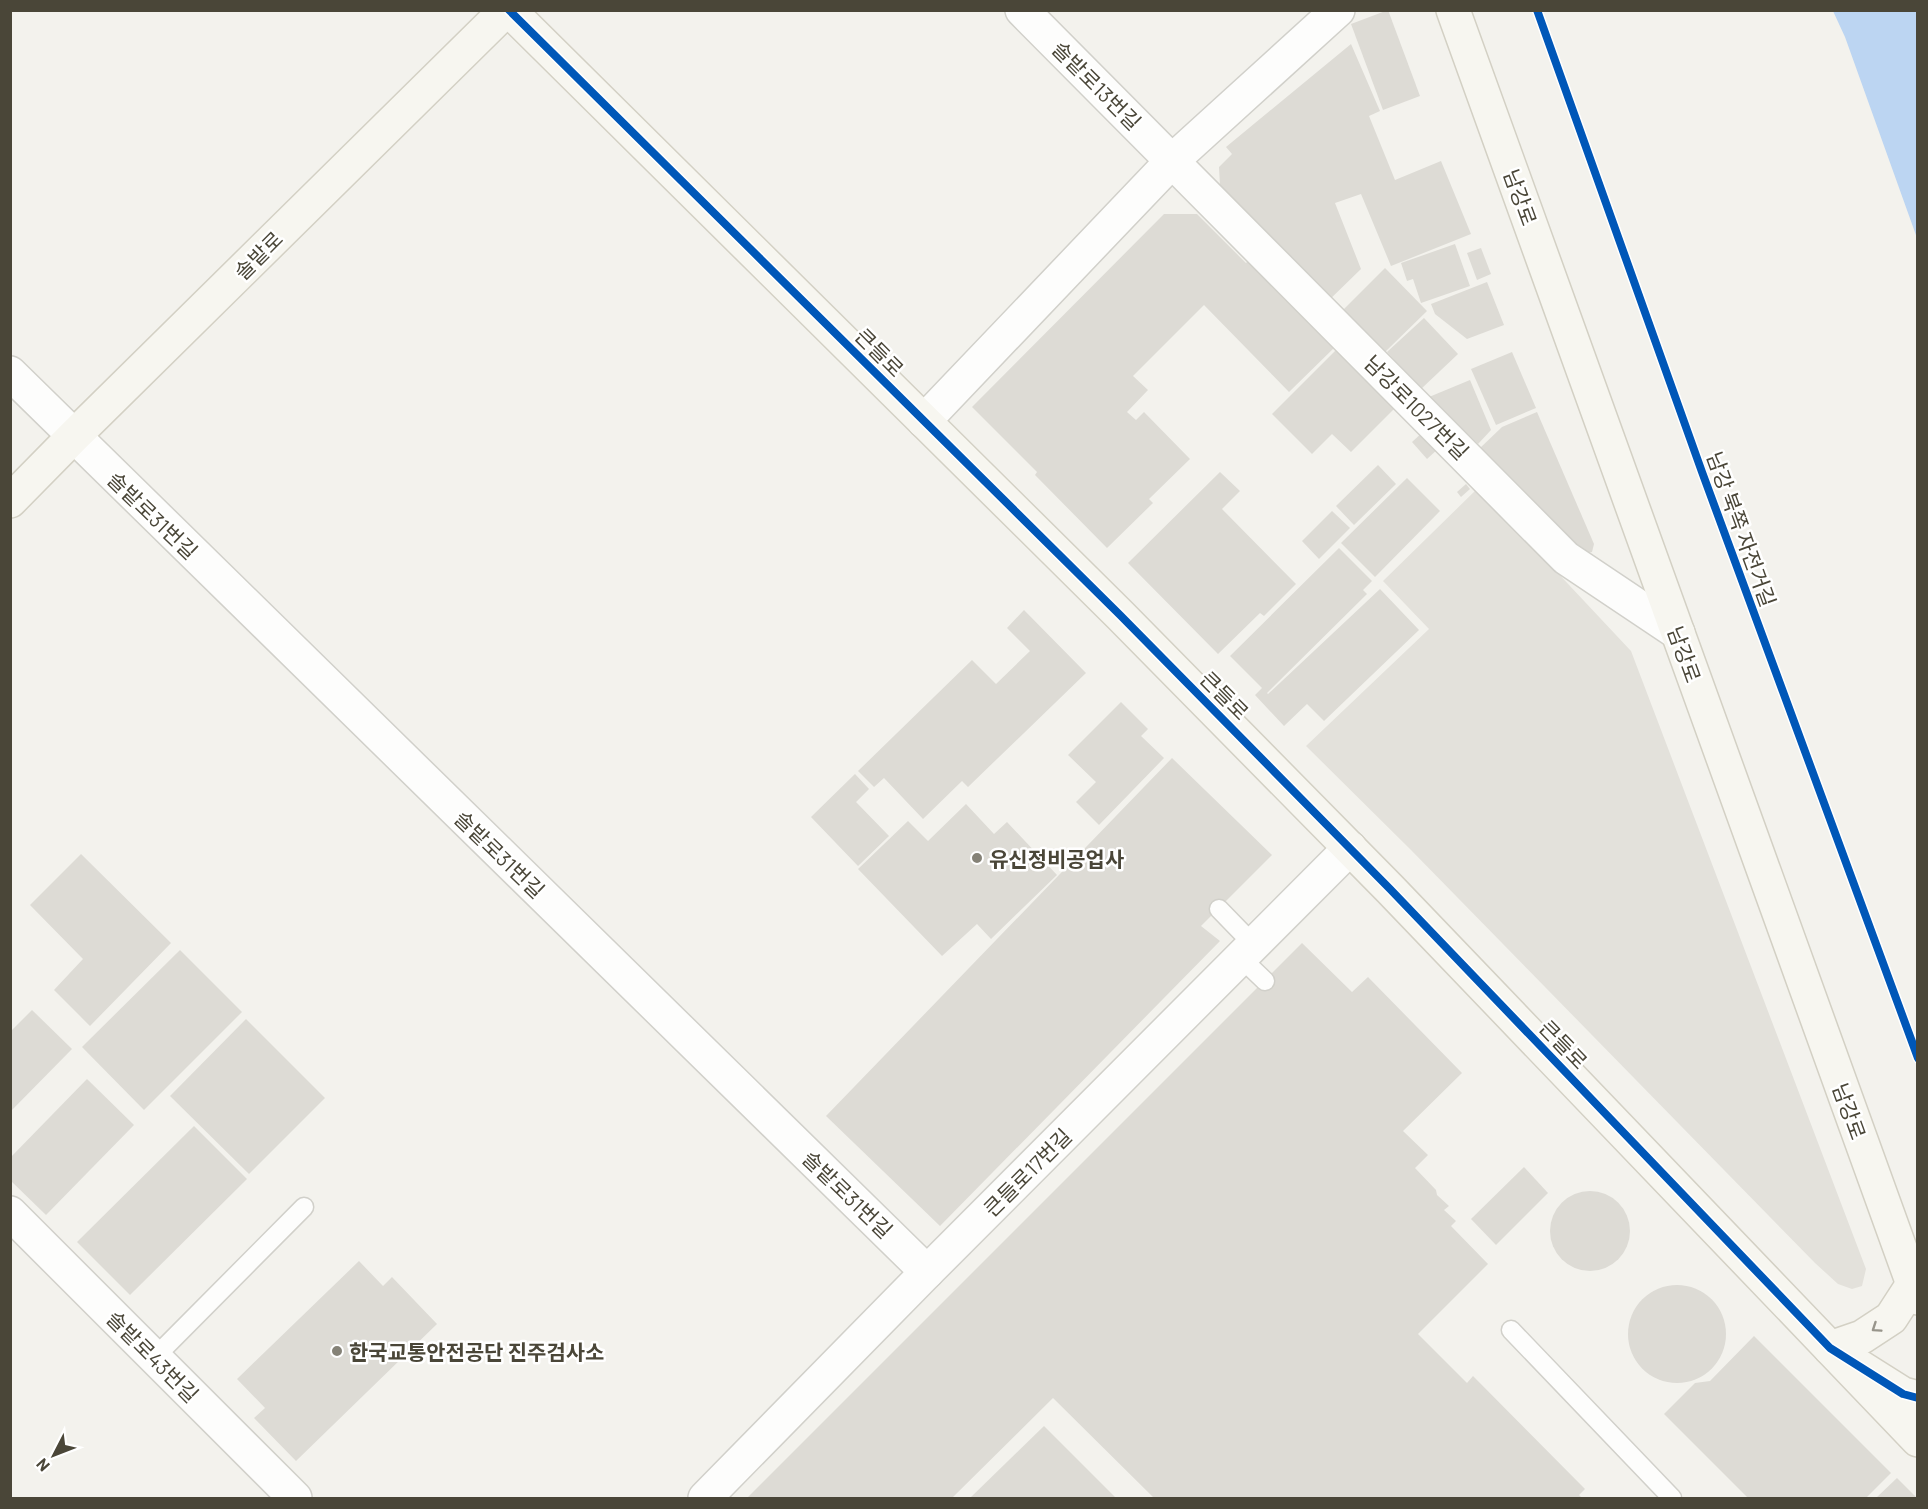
<svg xmlns="http://www.w3.org/2000/svg" width="1928" height="1509" font-family="Barlow,'Noto Sans KR',sans-serif">
<rect width="100%" height="100%" fill="#f3f2ed"/>
<path fill="#e3e1db" d="M 1478,488 L 1631,651 L 1866,1269 L 1862,1286 L 1852,1289 L 1838,1284 L 1815,1263 L 1411,850 L 1306,746 L 1429,629 L 1383,581 Z"/>
<path fill="#bcd5f2" d="M 1833,11 L 1917,11 L 1917,238 L 1845,37 Z"/>
<g fill="#dddbd5">
<path d="M 1388,10 L 1420,96 L 1383,110 L 1351,24 Z"/>
<path d="M 1351,44 L 1380,111 L 1369,116 L 1395,180 L 1441,161 L 1471,234 L 1391,266 L 1361,194 L 1335,203 L 1361,269 L 1324,305 L 1220,186 L 1219,167 L 1232,154 L 1226,147 Z"/>
<path d="M 1164,214 L 1197,214 L 1246,263 L 1249,260 L 1335,347 L 1289,392 L 1204,305 L 1133,376 L 1148,390 L 1127,412 L 1136,420 L 1144,412 L 1190,459 L 1149,499 L 1153,503 L 1107,548 L 1035,475 L 1037,472 L 972,407 Z"/>
<path d="M 1455,244 L 1470,286 L 1421,303 L 1413,279 L 1407,281 L 1401,263 Z"/>
<path d="M 1481,248 L 1491,274 L 1477,280 L 1467,253 Z"/>
<path d="M 1385,268 L 1427,311 L 1384,353 L 1342,311 Z"/>
<path d="M 1487,282 L 1504,325 L 1467,339 L 1435,314 L 1431,304 Z"/>
<path d="M 1424,318 L 1458,354 L 1421,389 L 1387,352 Z"/>
<path d="M 1337,349 L 1395,408 L 1351,452 L 1332,434 L 1312,454 L 1272,414 Z"/>
<path d="M 1512,352 L 1536,408 L 1496,425 L 1471,369 Z"/>
<path d="M 1470,380 L 1491,430 L 1478,444 L 1429,397 Z"/>
<path d="M 1537,412 L 1594,544 L 1592,552 L 1582,554 L 1479,449 L 1502,427 Z"/>
<path d="M 1424,431 L 1439,448 L 1427,459 L 1412,442 Z"/>
<path d="M 1378,465 L 1396,484 L 1354,525 L 1336,506 Z"/>
<path d="M 1220,472 L 1240,491 L 1222,509 L 1296,584 L 1264,616 L 1260,613 L 1218,654 L 1128,563 Z"/>
<path d="M 1407,478 L 1440,511 L 1375,577 L 1341,543 Z"/>
<path d="M 1466,484 L 1470,489 L 1461,497 L 1457,492 Z"/>
<path d="M 1332,511 L 1350,528 L 1319,559 L 1302,541 Z"/>
<path d="M 1339,548 L 1372,581 L 1363,590 L 1367,594 L 1267,693 L 1268,694 L 1380,589 L 1419,630 L 1324,721 L 1307,704 L 1284,726 L 1255,695 L 1262,688 L 1230,656 Z"/>
<path d="M 1024,610 L 1086,673 L 968,787 L 962,781 L 923,819 L 884,778 L 874,787 L 858,771 L 972,660 L 996,684 L 1030,651 L 1007,628 Z"/>
<path d="M 1121,702 L 1148,729 L 1141,736 L 1164,758 L 1099,825 L 1076,802 L 1096,782 L 1068,755 Z"/>
<path d="M 1172,758 L 1272,855 L 1201,926 L 1220,941 L 940,1226 L 826,1116 Z"/>
<path d="M 855,774 L 869,789 L 856,802 L 889,836 L 858,866 L 811,817 Z"/>
<path d="M 966,804 L 994,834 L 1007,822 L 1057,875 L 991,939 L 977,924 L 942,956 L 858,869 L 908,821 L 928,841 Z"/>
<path d="M 81,854 L 171,943 L 90,1026 L 54,990 L 83,959 L 30,905 Z"/>
<path d="M 1302,943 L 1352,992 L 1368,977 L 1462,1073 L 1403,1131 L 1428,1155 L 1415,1168 L 1436,1190 L 1437,1195 L 1449,1206 L 1444,1210 L 1456,1221 L 1451,1226 L 1488,1264 L 1418,1334 L 1467,1383 L 1473,1376 L 1585,1489 L 1579,1495 L 1582,1498 L 1154,1498 L 1053,1398 L 952,1498 L 747,1498 Z"/>
<path d="M 180,950 L 242,1012 L 144,1110 L 82,1047 Z"/>
<path d="M 32,1010 L 72,1049 L 10,1112 L 10,1032 Z"/>
<path d="M 246,1019 L 325,1098 L 249,1174 L 170,1096 Z"/>
<path d="M 87,1079 L 134,1125 L 46,1215 L 10,1180 L 10,1158 Z"/>
<path d="M 194,1126 L 247,1179 L 130,1295 L 77,1242 Z"/>
<path d="M 1524,1167 L 1548,1193 L 1496,1245 L 1471,1219 Z"/>
<circle cx="1590" cy="1231" r="40"/>
<path d="M 359,1261 L 383,1286 L 392,1277 L 437,1324 L 296,1461 L 254,1418 L 265,1408 L 237,1379 Z"/>
<circle cx="1677" cy="1334" r="49"/>
<path d="M 1754,1336 L 1891,1473 L 1866,1498 L 1748,1498 L 1664,1414 L 1695,1383 L 1710,1381 Z"/>
<path d="M 1044,1426 L 1116,1498 L 970,1498 Z"/>
<path d="M 1897,1478 L 1917,1498 L 1876,1498 Z"/>
</g>
<g fill="none" stroke-linecap="round" stroke-linejoin="round">
<defs>
<g id="lane">
<path d="M 1219,909 L 1253,944"/>
<path d="M 1240,957 L 1265,981"/>
<path d="M 1511,1330 L 1672,1498"/>
<path d="M 155,1357 L 304,1207"/>
</g>
<g id="street">
<path d="M 1022,10 L 1566,558 L 1678,633"/>
<path d="M 10,373 L 927,1272"/>
<path d="M 924,421 L 1173,160 L 1338,10"/>
<path d="M 10,1213 L 295,1498"/>
<path d="M 705,1498 L 927,1272 L 1350,848"/>
</g>
<g id="secondary">
<path d="M 509,10 L 1120,615 L 1390,889 L 1830,1348 L 1903,1394 L 1918,1398"/>
<path d="M 1453,10 L 1918,1298"/>
<path d="M 10,501 L 73,437 L 506,10"/>
<path d="M 1913,1284 L 1891,1318 L 1862,1337 L 1830,1348 L 1918,1440"/>
</g>
</defs>
<use href="#lane" stroke="#d1d0ca" stroke-width="21"/>
<use href="#street" stroke="#d1d0ca" stroke-width="36"/>
<use href="#secondary" stroke="#d3d0c4" stroke-width="36"/>
<use href="#lane" stroke="#fdfdfc" stroke-width="18"/>
<use href="#street" stroke="#fdfdfc" stroke-width="33"/>
<use href="#secondary" stroke="#f7f6f0" stroke-width="33"/>
<defs>
<g id="cycleway">
<path d="M 509,10 L 1120,615 L 1390,889 L 1830,1348 L 1903,1394 L 1918,1398"/>
<path d="M 1537,10 L 1702,472 L 1918,1058"/>
</g>
</defs>
<use href="#cycleway" stroke="#fff" stroke-width="11"/>
<use href="#cycleway" stroke="#0057b8" stroke-width="8"/>
</g>
<defs><path id="oneway-chevron" d="M-2-3.5L2.5 0L-2 3.5" fill="none" stroke-width="1.6" stroke-linecap="round" stroke-linejoin="round" transform="scale(1.5)"/></defs>
<use stroke="#98958b" href="#oneway-chevron" transform="translate(1876 1328) rotate(146)"/>
<g fill="#858277" stroke="#fff" stroke-width="2">
<circle cx="977" cy="858" r="6"/>
<circle cx="337" cy="1351" r="6"/>
</g>
<g text-anchor="middle" dominant-baseline="central" stroke-width="5" stroke-linejoin="round" paint-order="stroke">
<g font-size="21" fill="#4a4638" stroke="#fff">
<text transform="translate(1097 85) rotate(45)">솔밭로13번길</text>
<text transform="translate(1521 197) rotate(70)">남강로</text>
<text transform="translate(258 255) rotate(-45)">솔밭로</text>
<text transform="translate(880 352) rotate(45)">큰들로</text>
<text transform="translate(1417 407) rotate(45)">남강로1027번길</text>
<text transform="translate(153 515) rotate(44)">솔밭로31번길</text>
<text transform="translate(1742 529) rotate(70)">남강 북쪽 자전거길</text>
<text transform="translate(1685 654) rotate(70)">남강로</text>
<text transform="translate(1225 695) rotate(45)">큰들로</text>
<text transform="translate(500 854) rotate(44)">솔밭로31번길</text>
<text transform="translate(1564 1044) rotate(46)">큰들로</text>
<text transform="translate(1850 1111) rotate(70)">남강로</text>
<text transform="translate(1027 1172) rotate(-45)">큰들로17번길</text>
<text transform="translate(848 1194) rotate(44)">솔밭로31번길</text>
<text transform="translate(153 1356) rotate(45)">솔밭로43번길</text>
</g>
<g font-size="21" font-weight="bold" fill="#4a4638" stroke="#fff" text-anchor="start">
<text x="989" y="858">유신정비공업사</text>
<text x="349" y="1351">한국교통안전공단 진주검사소</text>
</g>
</g>
<rect width="1928" height="1509" fill="none" stroke="#4a4638" stroke-width="24"/>
<g transform="translate(54 1455) rotate(228)" stroke="#ffffff" stroke-width="4.5" paint-order="stroke">
<path d="M0-4.5L10 22L0 15L-10 22Z" fill="#4a4638"/>
<text y="-9" font-size="16" font-weight="bold" text-anchor="middle" fill="#4a4638">N</text>
</g>
</svg>
